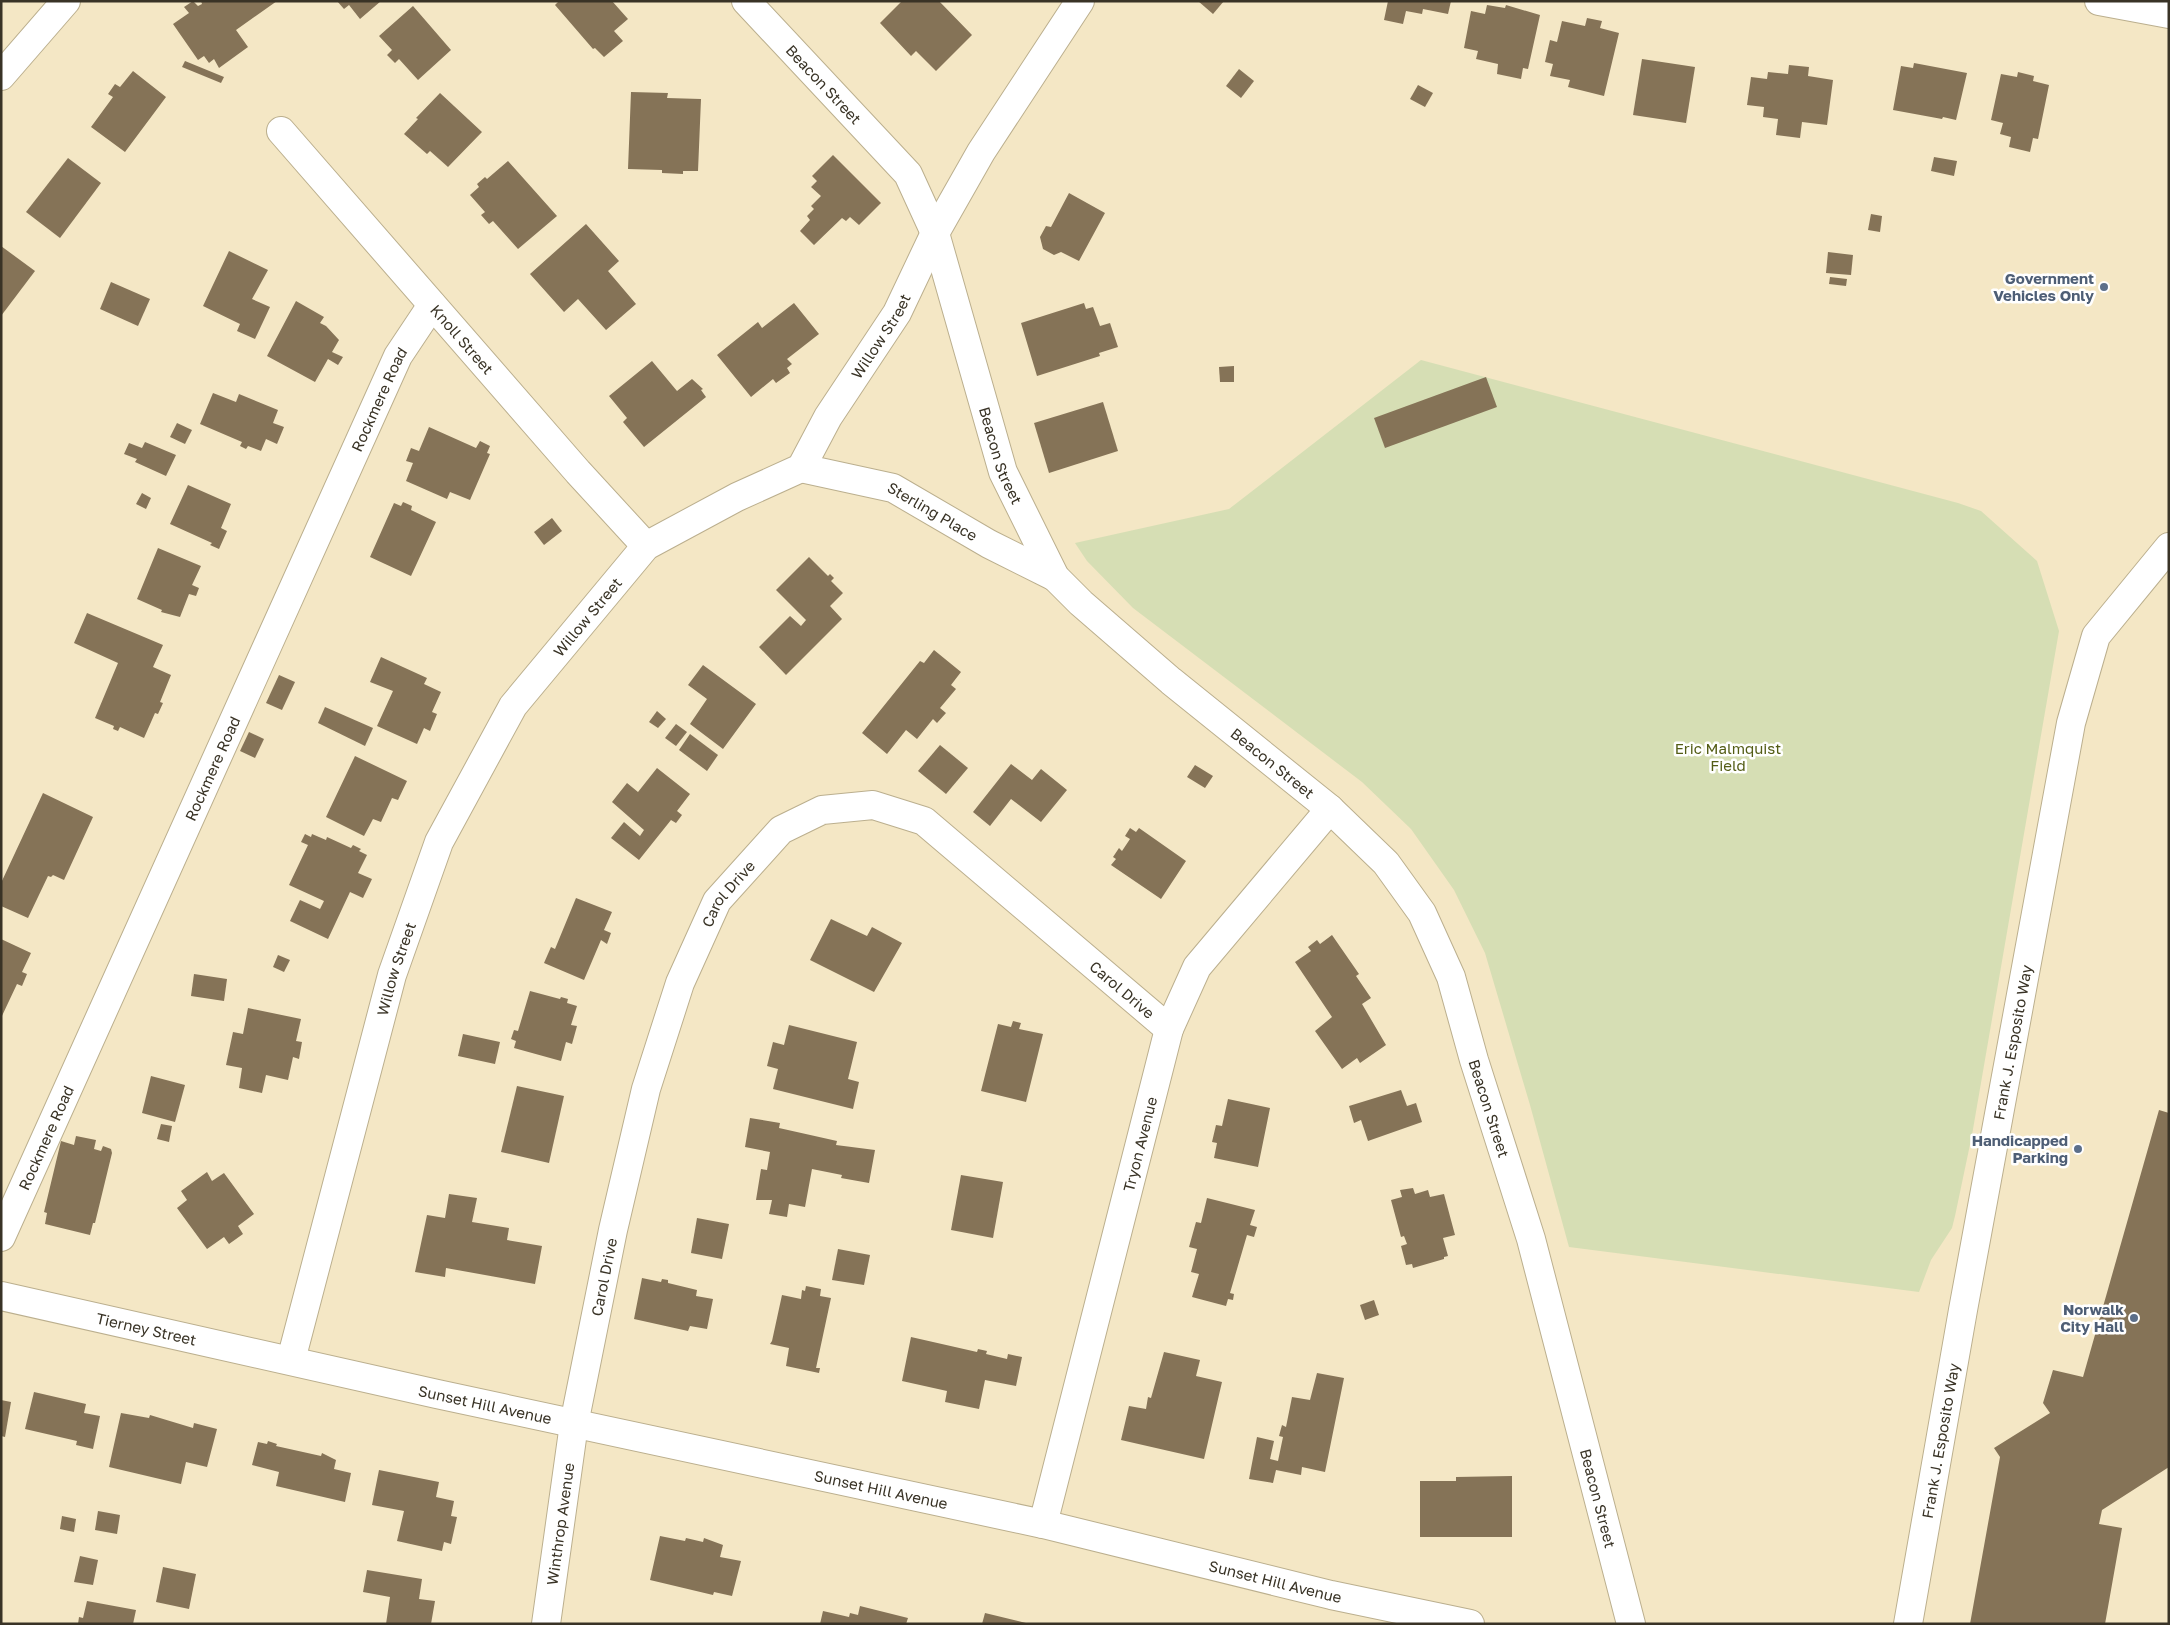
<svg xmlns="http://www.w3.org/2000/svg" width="2170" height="1625" font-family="'Golos Text',sans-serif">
<rect width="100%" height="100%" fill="#f4e7c5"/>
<path fill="#d6deb4" d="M 1421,360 L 1958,503 L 1981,511 L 2037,561 L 2059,631 L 1972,1135 L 1955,1216 L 1952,1228 L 1931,1260 L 1919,1292 L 1569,1247 L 1530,1105 L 1485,953 L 1454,890 L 1411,829 L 1362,782 L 1133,608 L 1087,561 L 1075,543 L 1229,509 Z"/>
<g fill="#857357">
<path d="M 193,1 L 198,6 L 202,4 L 201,1 L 277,1 L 236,30 L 248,47 L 219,68 L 214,59 L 209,63 L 204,56 L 198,60 L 173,24 L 189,13 L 184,7 Z"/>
<path d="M 337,1 L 381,1 L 360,19 L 349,5 L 344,9 Z"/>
<path d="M 559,1 L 612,1 L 628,19 L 614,31 L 623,41 L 604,57 L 595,48 L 593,49 L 555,5 Z"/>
<path d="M 902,1 L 939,1 L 972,35 L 936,71 L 916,51 L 911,56 L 880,23 Z"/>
<path d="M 1198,1 L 1224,1 L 1213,14 Z"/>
<path d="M 1388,1 L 1451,1 L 1448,14 L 1423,9 L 1422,14 L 1406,11 L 1403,24 L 1384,20 Z"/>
<path d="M 1487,5 L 1505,8 L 1506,5 L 1540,15 L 1528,69 L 1523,68 L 1521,79 L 1497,74 L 1498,64 L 1476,59 L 1478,51 L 1464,48 L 1471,11 L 1485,14 Z"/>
<path d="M 413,6 L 451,50 L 418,80 L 399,59 L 395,63 L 387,55 L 392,50 L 379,36 Z"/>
<path d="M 1587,18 L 1602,21 L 1600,28 L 1619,33 L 1604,96 L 1568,87 L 1570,80 L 1550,76 L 1553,64 L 1545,62 L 1550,40 L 1557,42 L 1562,21 L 1585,26 Z"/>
<path d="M 1642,59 L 1695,67 L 1686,123 L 1633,115 Z"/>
<path d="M 185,61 L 224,77 L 221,83 L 182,67 Z"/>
<path d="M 1914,63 L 1967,73 L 1956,120 L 1943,117 L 1942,119 L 1893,110 L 1901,66 L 1913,68 Z"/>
<path d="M 1789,65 L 1809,67 L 1808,76 L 1833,80 L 1827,125 L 1802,122 L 1800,138 L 1776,135 L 1778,119 L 1763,117 L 1764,107 L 1747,105 L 1751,77 L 1767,79 L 1768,72 L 1788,74 Z"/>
<path d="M 1239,69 L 1254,81 L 1241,98 L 1226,86 Z"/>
<path d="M 133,71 L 166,97 L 125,152 L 91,127 L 113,97 L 108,94 L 115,84 L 120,87 Z"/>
<path d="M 2018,72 L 2034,76 L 2033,81 L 2049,85 L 2038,139 L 2033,138 L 2030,152 L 2009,147 L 2011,137 L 2000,134 L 2003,123 L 1991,120 L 2001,74 L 2017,77 Z"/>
<path d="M 1418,85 L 1433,93 L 1425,107 L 1410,99 Z"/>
<path d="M 631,92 L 668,93 L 667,98 L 701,99 L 698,171 L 683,171 L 683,174 L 662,173 L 662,170 L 628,169 Z"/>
<path d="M 440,93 L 482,132 L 448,167 L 430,151 L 427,154 L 404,134 L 418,119 L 416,118 Z"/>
<path d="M 833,155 L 881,203 L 859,225 L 850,217 L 846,221 L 842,218 L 814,245 L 800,231 L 810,220 L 807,216 L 814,209 L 811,206 L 821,196 L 811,187 L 817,181 L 812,176 Z"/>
<path d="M 1934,157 L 1957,161 L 1954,176 L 1931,171 Z"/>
<path d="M 68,158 L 101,183 L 60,238 L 26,212 Z"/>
<path d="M 508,161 L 557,216 L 518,249 L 493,221 L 489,224 L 481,215 L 485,212 L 470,195 L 479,187 L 477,184 L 485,177 L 487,179 Z"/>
<path d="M 1069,193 L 1105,213 L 1079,261 L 1061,252 L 1054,255 L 1043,249 L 1040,237 L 1046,226 L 1051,227 Z"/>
<path d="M 1871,214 L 1882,216 L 1880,232 L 1868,230 Z"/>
<path d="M 586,224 L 619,261 L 608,271 L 636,304 L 606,330 L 578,299 L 564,312 L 530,274 Z"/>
<path d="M 1,246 L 35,271 L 1,316 Z"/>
<path d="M 229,251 L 268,270 L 252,299 L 270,307 L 255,339 L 237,331 L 240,324 L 203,306 Z"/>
<path d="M 1828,252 L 1853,255 L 1851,275 L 1826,273 Z"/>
<path d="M 1830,277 L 1847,279 L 1846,286 L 1829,284 Z"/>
<path d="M 111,282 L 150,299 L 138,326 L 100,309 Z"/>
<path d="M 296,301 L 324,317 L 320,323 L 326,326 L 339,340 L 332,352 L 343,357 L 338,365 L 328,359 L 315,382 L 267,356 Z"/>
<path d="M 794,303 L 819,334 L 787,359 L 792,364 L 787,368 L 790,373 L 776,383 L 773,379 L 751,397 L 717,355 L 758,322 L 762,328 Z"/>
<path d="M 1084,303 L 1086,309 L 1093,307 L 1100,326 L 1110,323 L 1118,347 L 1099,353 L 1100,356 L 1037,376 L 1021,323 Z"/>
<path d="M 652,361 L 677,391 L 692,379 L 703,389 L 701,390 L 706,397 L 644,447 L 623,422 L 627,418 L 609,396 Z"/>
<path d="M 1234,366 L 1234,382 L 1220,382 L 1219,367 Z"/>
<path d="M 1486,377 L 1497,407 L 1385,448 L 1374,418 Z"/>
<path d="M 213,393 L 236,402 L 239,394 L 278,410 L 273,423 L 284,427 L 277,444 L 266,439 L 261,451 L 248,446 L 246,449 L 240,446 L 242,442 L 200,424 Z"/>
<path d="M 1103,402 L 1118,451 L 1049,473 L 1034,423 Z"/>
<path d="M 177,423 L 192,430 L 185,444 L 170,437 Z"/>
<path d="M 429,427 L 476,448 L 480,441 L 490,446 L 487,453 L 490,454 L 470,500 L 450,492 L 447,499 L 406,481 L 413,463 L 406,461 L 411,448 L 419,451 Z"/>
<path d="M 145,442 L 176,455 L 166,476 L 135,462 L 137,459 L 124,454 L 129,443 L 142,448 Z"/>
<path d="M 188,485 L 231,504 L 221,528 L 227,531 L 219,549 L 210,545 L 212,543 L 170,524 Z"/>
<path d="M 142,493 L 151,498 L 146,509 L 136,504 Z"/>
<path d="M 403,502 L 412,506 L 411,510 L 436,522 L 411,576 L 370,557 L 394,503 L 401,506 Z"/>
<path d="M 552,518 L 562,531 L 544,545 L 534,532 Z"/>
<path d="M 158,548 L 201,566 L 192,585 L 199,588 L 196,596 L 189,594 L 180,617 L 161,612 L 162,610 L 137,599 Z"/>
<path d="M 809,557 L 828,576 L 830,574 L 834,578 L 831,581 L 843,593 L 830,606 L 842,619 L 786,675 L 759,647 L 790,616 L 801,626 L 806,620 L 776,590 Z"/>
<path d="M 87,613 L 163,645 L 153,667 L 171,675 L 160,702 L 163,703 L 158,714 L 155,713 L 144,738 L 120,727 L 118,731 L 113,729 L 114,726 L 95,718 L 118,663 L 74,643 Z"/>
<path d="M 934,650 L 961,672 L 951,685 L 956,689 L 940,708 L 946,713 L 937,723 L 933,719 L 917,739 L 906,730 L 887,754 L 862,733 L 920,661 L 924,663 Z"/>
<path d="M 381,657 L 427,678 L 424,684 L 441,692 L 432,712 L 437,714 L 430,731 L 424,728 L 417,744 L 377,726 L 393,691 L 370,682 Z"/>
<path d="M 703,665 L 756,704 L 723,749 L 690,724 L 707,699 L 688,685 Z"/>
<path d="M 279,675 L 295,682 L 282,710 L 266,703 Z"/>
<path d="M 325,707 L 373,728 L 365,746 L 318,723 Z"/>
<path d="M 657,711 L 666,719 L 658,728 L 649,722 Z"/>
<path d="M 676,724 L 687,732 L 676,746 L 665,738 Z"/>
<path d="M 249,732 L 264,739 L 255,758 L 240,751 Z"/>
<path d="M 690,734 L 718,755 L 707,771 L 679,750 Z"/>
<path d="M 940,745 L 968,768 L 946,794 L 918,771 Z"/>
<path d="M 355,756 L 407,781 L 398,800 L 392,798 L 381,822 L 373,819 L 364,836 L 326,817 Z"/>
<path d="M 1011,764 L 1032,780 L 1041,769 L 1067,790 L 1041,822 L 1011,799 L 990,826 L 973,812 Z"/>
<path d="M 1195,765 L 1213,776 L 1205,788 L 1187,777 Z"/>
<path d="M 657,768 L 690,794 L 677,811 L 682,815 L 676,823 L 671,820 L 639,860 L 611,838 L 624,822 L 640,836 L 644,830 L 612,802 L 627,783 L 638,792 Z"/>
<path d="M 43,793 L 93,817 L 64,880 L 53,875 L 51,877 L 48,876 L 28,918 L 1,906 L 1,883 Z"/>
<path d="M 1130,828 L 1136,832 L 1139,828 L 1186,861 L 1161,899 L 1111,865 L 1116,859 L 1113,857 L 1119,848 L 1122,851 L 1130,839 L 1125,836 Z"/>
<path d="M 305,834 L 311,837 L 312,834 L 326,840 L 327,837 L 351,848 L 353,845 L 361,849 L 359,851 L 367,855 L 358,873 L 372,879 L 363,898 L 350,892 L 328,939 L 290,921 L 300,900 L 320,909 L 324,901 L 289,885 L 308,845 L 301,842 Z"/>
<path d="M 576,898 L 612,912 L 604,930 L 611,933 L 607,944 L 601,940 L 584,980 L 544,963 L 551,947 L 555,949 Z"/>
<path d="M 831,919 L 867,936 L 872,927 L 902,943 L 874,992 L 810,960 Z"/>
<path d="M 1332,935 L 1359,974 L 1356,976 L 1371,998 L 1362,1004 L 1386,1045 L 1360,1063 L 1357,1058 L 1342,1069 L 1315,1031 L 1332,1017 L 1295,962 L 1311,951 L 1308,947 L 1317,940 L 1320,944 Z"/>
<path d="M 1,939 L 31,953 L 22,972 L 27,974 L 22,986 L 17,984 L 1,1018 Z"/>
<path d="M 278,955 L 290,960 L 284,972 L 273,967 Z"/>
<path d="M 194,974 L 227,979 L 224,1001 L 191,996 Z"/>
<path d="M 530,991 L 560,999 L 561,997 L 568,999 L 567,1003 L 577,1006 L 571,1025 L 577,1026 L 572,1044 L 566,1042 L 561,1061 L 514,1048 L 516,1041 L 511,1039 L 514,1030 L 518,1031 Z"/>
<path d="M 248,1008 L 301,1019 L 296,1041 L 302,1042 L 299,1059 L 293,1057 L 288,1080 L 266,1075 L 262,1093 L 239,1088 L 242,1068 L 226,1065 L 233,1032 L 243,1034 Z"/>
<path d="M 1013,1021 L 1021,1023 L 1019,1029 L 1043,1034 L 1026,1102 L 981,1091 L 998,1024 L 1011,1027 Z"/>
<path d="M 789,1025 L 857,1042 L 848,1079 L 859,1082 L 853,1109 L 773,1089 L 778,1069 L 767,1066 L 773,1042 L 784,1045 Z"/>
<path d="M 463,1034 L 500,1042 L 495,1064 L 458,1056 Z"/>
<path d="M 151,1076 L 185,1085 L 175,1122 L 142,1113 Z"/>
<path d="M 517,1086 L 564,1096 L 549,1163 L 501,1152 Z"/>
<path d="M 1401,1090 L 1407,1106 L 1416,1103 L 1422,1122 L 1368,1141 L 1361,1120 L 1354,1123 L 1349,1106 Z"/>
<path d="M 1228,1099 L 1270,1108 L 1258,1167 L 1214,1158 L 1217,1143 L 1212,1142 L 1216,1125 L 1222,1126 Z"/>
<path d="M 2159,1110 L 2169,1113 L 2169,1467 L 2102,1510 L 2099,1524 L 2122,1528 L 2105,1624 L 1970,1624 L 2000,1457 L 1994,1448 L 2050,1413 L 2043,1403 L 2053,1370 L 2083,1377 Z"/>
<path d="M 750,1118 L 780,1123 L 779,1128 L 837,1141 L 836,1145 L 875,1150 L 869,1183 L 841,1178 L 842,1175 L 812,1169 L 805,1207 L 789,1204 L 787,1217 L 769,1214 L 772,1200 L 756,1200 L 761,1169 L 767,1170 L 770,1152 L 745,1147 Z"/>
<path d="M 161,1124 L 172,1126 L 169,1142 L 157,1139 Z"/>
<path d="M 76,1136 L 96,1140 L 94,1149 L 101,1151 L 103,1146 L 111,1149 L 112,1153 L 95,1223 L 93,1223 L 90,1235 L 45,1224 L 47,1213 L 44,1212 L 61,1141 L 74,1145 Z"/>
<path d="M 207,1172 L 212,1181 L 224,1173 L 254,1214 L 238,1226 L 243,1234 L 229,1244 L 224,1237 L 207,1249 L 177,1208 L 187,1200 L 181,1191 Z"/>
<path d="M 961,1175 L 1003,1182 L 993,1238 L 951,1230 Z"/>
<path d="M 1413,1188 L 1415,1194 L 1428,1190 L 1430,1197 L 1444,1194 L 1455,1235 L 1443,1238 L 1448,1256 L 1444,1257 L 1444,1259 L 1413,1268 L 1412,1264 L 1406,1265 L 1401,1246 L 1407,1244 L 1404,1236 L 1401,1237 L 1391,1200 L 1402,1197 L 1400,1190 Z"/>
<path d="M 449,1194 L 477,1198 L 472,1222 L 509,1228 L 507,1240 L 542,1246 L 535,1284 L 446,1268 L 445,1277 L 415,1272 L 427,1215 L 445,1218 Z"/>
<path d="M 1207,1198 L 1255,1210 L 1250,1225 L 1257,1227 L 1254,1237 L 1247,1235 L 1230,1293 L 1234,1294 L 1233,1300 L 1228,1299 L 1226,1306 L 1192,1297 L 1199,1274 L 1191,1272 L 1197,1249 L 1189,1247 L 1196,1222 L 1201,1223 Z"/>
<path d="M 697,1218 L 729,1224 L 722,1259 L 691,1253 Z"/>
<path d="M 838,1249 L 870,1255 L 864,1285 L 832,1280 Z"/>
<path d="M 642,1278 L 661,1282 L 662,1279 L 668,1280 L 668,1283 L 697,1290 L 696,1296 L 713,1299 L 707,1329 L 690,1326 L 688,1331 L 634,1319 Z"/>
<path d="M 806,1286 L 821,1289 L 820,1296 L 831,1298 L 816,1368 L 820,1368 L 819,1373 L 786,1366 L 789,1348 L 770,1344 L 772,1341 L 782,1295 L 801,1299 L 802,1290 L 805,1291 Z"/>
<path d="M 1374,1300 L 1379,1315 L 1365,1320 L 1360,1305 Z"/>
<path d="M 911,1337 L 977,1352 L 978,1349 L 987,1351 L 986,1354 L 1007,1359 L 1008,1354 L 1022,1357 L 1016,1386 L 985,1380 L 979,1409 L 945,1402 L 947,1391 L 902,1381 Z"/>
<path d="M 1164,1352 L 1200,1360 L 1196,1376 L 1222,1382 L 1204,1459 L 1121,1440 L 1129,1406 L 1146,1409 L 1148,1397 L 1151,1398 Z"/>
<path d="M 1317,1373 L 1344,1378 L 1325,1472 L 1302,1467 L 1301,1475 L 1276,1470 L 1273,1483 L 1249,1479 L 1257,1437 L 1274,1441 L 1270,1459 L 1278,1461 L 1283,1437 L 1279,1436 L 1282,1425 L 1286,1427 L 1292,1397 L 1310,1400 Z"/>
<path d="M 34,1392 L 86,1404 L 84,1413 L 100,1416 L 93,1449 L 76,1445 L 77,1441 L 25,1429 Z"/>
<path d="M 1,1400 L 11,1402 L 5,1437 L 1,1436 Z"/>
<path d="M 121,1413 L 149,1418 L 150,1415 L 193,1428 L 194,1423 L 217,1429 L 207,1467 L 186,1462 L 181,1484 L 109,1467 Z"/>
<path d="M 268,1441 L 277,1444 L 276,1446 L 321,1456 L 322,1453 L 336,1460 L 334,1469 L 351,1473 L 345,1502 L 276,1486 L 279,1472 L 252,1465 L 258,1442 L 267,1444 Z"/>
<path d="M 379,1470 L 439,1482 L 436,1497 L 454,1501 L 451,1516 L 457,1517 L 451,1544 L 444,1542 L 442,1551 L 397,1541 L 404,1511 L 372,1505 Z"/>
<path d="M 1512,1476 L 1512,1537 L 1420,1537 L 1420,1481 L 1456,1481 L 1456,1477 Z"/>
<path d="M 98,1511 L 120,1515 L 117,1534 L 95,1530 Z"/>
<path d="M 62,1516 L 76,1519 L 74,1532 L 60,1529 Z"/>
<path d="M 660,1536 L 685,1541 L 686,1538 L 703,1542 L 704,1538 L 723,1545 L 720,1557 L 741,1561 L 732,1596 L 714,1592 L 713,1595 L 650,1580 Z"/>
<path d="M 80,1556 L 98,1560 L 93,1585 L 74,1582 Z"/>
<path d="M 163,1567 L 196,1574 L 189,1609 L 156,1602 Z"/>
<path d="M 367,1570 L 422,1579 L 419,1599 L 435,1601 L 431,1624 L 386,1624 L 390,1597 L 363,1592 Z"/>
<path d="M 87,1601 L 136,1610 L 133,1624 L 78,1624 L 79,1617 L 83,1618 Z"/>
<path d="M 860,1606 L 908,1618 L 906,1624 L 820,1624 L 823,1611 L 849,1617 L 850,1613 L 858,1615 Z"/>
<path d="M 985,1613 L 1026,1623 L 1026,1624 L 982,1624 Z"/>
</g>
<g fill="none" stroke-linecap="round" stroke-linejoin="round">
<defs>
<g id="minor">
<path id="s1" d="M 746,1 L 908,174 L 935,233 L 1003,472 L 1055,577 L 1081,603 L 1171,681 L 1330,809 L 1386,863 L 1422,913 L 1451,977 L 1474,1060 L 1531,1239 L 1631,1624"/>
<path d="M 2099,1 L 2169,14"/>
<path d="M 1,76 L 66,1"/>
<path id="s2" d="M 281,131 L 578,472 L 646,546"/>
<path id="s3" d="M 801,468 L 893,488 L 989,544 L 1055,577"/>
<path id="s4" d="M 1,1237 L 398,356 L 432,305"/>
<path id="s5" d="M 1,1296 L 437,1394 L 1043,1524 L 1331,1595 L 1470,1624"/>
<path id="s6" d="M 291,1360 L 392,975 L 439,842 L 513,706 L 646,546 L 737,497 L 801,468 L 828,417 L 897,313 L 935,233 L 981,152 L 1080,1"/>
<path id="s7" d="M 1043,1524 L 1169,1029 L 1197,967 L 1330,809"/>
<path id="s8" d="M 546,1624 L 574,1424 L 613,1230 L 646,1089 L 680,983 L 717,901 L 781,830 L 822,810 L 873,805 L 924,821 L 1169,1029"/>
<path id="s9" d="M 1908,1624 L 1963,1310 L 2071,723 L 2096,636 L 2169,547"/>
</g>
</defs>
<use href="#minor" stroke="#bbaf8e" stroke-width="30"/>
<use href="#minor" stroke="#fff" stroke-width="28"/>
</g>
<g fill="#5c6f8a" stroke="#fff" stroke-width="2">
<circle cx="2104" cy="287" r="5"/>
<circle cx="2078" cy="1149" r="5"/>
<circle cx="2134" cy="1318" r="5"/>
</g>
<g text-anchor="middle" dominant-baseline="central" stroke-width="5" stroke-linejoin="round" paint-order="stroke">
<g font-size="15" fill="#393326" stroke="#fff">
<text stroke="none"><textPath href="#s1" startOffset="114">Beacon Street</textPath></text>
<text stroke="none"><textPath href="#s6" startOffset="1230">Willow Street</textPath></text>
<text stroke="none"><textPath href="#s2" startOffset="276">Knoll Street</textPath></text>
<text stroke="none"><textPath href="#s4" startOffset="919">Rockmere Road</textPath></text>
<text stroke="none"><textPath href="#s1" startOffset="534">Beacon Street</textPath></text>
<text stroke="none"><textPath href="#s3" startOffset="140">Sterling Place</textPath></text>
<text stroke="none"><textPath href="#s6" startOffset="810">Willow Street</textPath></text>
<text stroke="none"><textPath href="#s1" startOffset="954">Beacon Street</textPath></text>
<text stroke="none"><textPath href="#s4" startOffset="514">Rockmere Road</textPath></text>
<text stroke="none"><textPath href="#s8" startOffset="758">Carol Drive</textPath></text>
<text stroke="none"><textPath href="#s6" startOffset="405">Willow Street</textPath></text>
<text stroke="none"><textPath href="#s8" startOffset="1252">Carol Drive</textPath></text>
<text stroke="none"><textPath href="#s9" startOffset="591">Frank J. Esposito Way</textPath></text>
<text stroke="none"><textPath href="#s1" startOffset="1374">Beacon Street</textPath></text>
<text stroke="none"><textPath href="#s4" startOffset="109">Rockmere Road</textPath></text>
<text stroke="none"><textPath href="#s7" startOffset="392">Tryon Avenue</textPath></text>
<text stroke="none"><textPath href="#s8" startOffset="352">Carol Drive</textPath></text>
<text stroke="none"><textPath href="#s5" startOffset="149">Tierney Street</textPath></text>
<text stroke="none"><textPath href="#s5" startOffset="496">Sunset Hill Avenue</textPath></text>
<text stroke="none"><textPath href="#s9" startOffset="186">Frank J. Esposito Way</textPath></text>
<text stroke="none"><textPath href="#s5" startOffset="901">Sunset Hill Avenue</textPath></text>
<text stroke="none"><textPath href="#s1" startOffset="1779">Beacon Street</textPath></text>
<text stroke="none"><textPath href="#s8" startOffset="101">Winthrop Avenue</textPath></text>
<text stroke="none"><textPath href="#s5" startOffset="1306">Sunset Hill Avenue</textPath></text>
</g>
<g font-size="15" font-weight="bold" fill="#4e5e75" stroke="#fff" text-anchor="end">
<text x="2094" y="278">Government<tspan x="2094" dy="17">Vehicles Only</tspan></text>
<text x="2068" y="1140">Handicapped<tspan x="2068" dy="17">Parking</tspan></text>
<text x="2124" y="1309">Norwalk<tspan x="2124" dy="17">City Hall</tspan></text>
</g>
<g font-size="15" fill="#535c15" stroke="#fff">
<text x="1728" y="748">Eric Malmquist<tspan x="1728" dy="17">Field</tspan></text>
</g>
</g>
<rect width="2170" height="1625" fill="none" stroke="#393326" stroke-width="5"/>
</svg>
